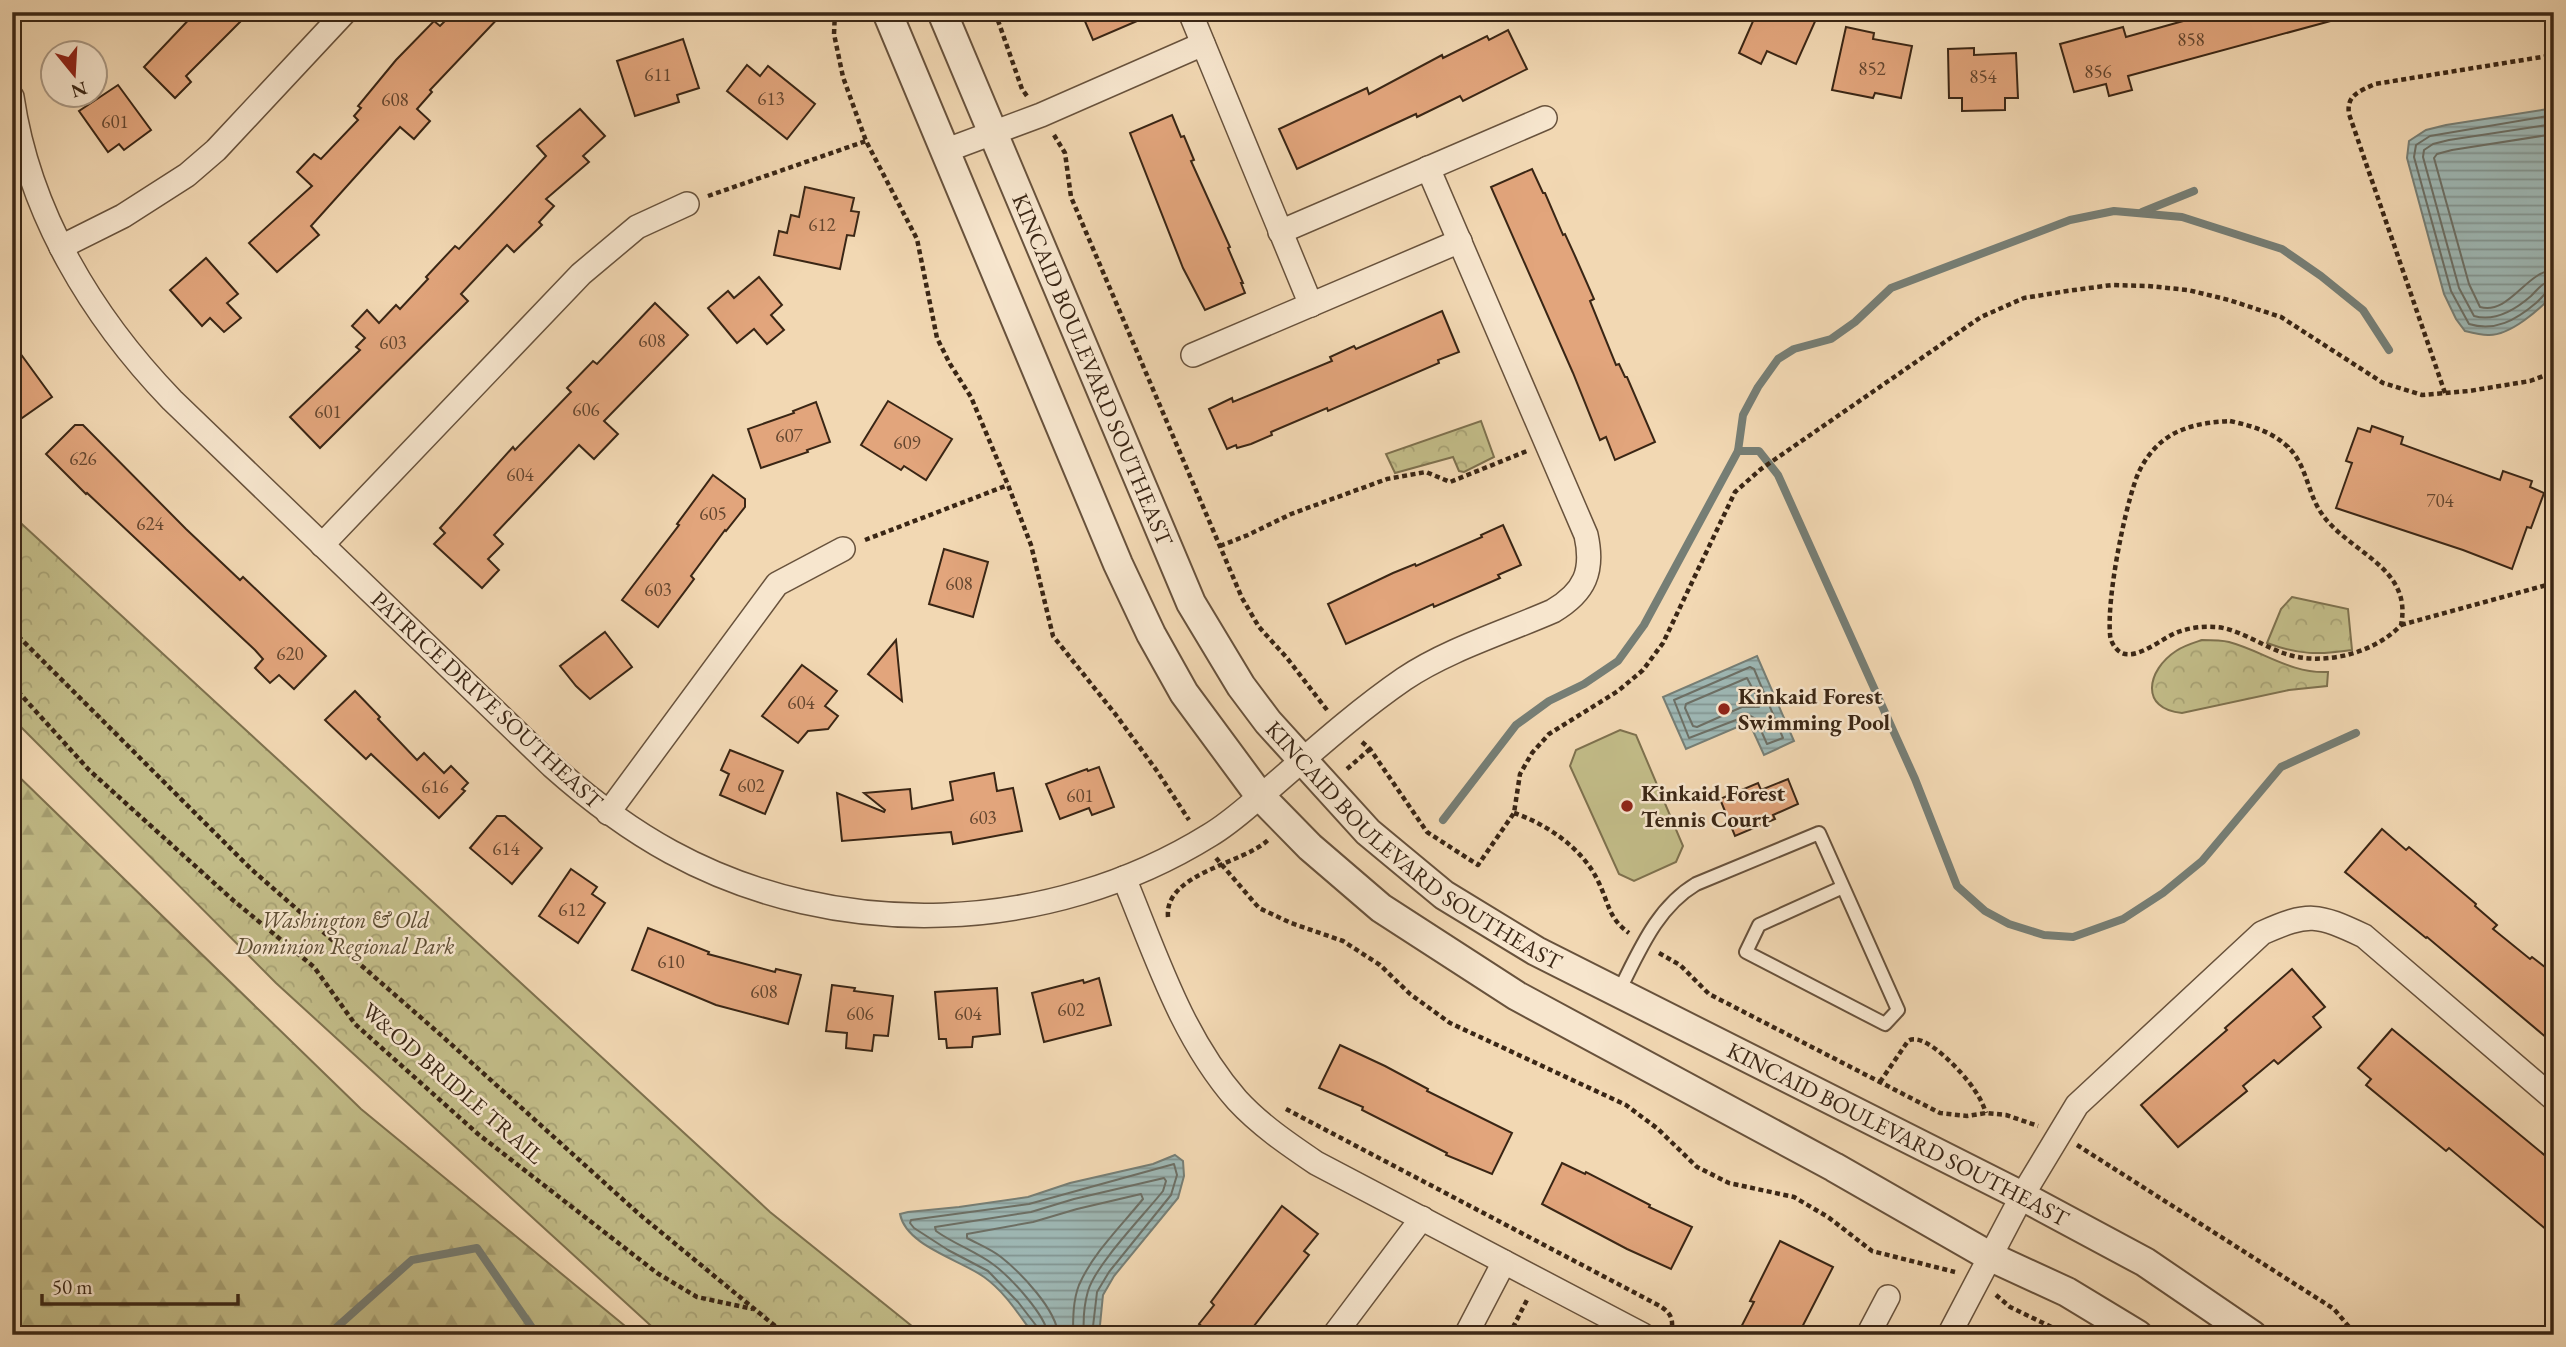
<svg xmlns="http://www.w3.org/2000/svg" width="2566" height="1347" font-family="'EB Garamond',serif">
<defs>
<pattern id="forest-firs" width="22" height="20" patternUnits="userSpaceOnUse" patternTransform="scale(1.75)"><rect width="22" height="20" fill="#c2bc88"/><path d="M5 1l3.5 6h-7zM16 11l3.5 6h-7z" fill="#a7a174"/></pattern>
<pattern id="park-crowns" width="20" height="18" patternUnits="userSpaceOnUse" patternTransform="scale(1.75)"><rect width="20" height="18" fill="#c2bc88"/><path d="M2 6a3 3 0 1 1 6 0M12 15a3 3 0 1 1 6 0" fill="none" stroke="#a7a174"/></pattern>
<pattern id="water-rules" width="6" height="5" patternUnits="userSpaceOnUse" patternTransform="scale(1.75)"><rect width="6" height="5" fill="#9eb8b5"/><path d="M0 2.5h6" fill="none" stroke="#829592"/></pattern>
</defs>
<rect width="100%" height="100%" fill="#f2d8b3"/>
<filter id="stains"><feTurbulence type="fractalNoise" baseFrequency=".00286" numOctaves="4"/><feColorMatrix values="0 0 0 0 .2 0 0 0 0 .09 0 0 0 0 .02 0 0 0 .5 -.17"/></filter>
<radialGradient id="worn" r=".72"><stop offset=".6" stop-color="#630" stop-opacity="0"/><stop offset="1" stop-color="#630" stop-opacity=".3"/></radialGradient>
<path fill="url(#forest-firs)" stroke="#7e714e" stroke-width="2" d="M 12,770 L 361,1109 L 636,1335 L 12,1335 Z"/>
<g fill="url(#park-crowns)" stroke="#7e714e" stroke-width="2">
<path d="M 1481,421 L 1494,457 L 1464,472 L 1459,471 L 1453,457 L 1395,473 L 1386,454 Z"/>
<path d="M 12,515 L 770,1212 L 923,1335 L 661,1335 L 276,983 L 12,718 Z"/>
<path d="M 2292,597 L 2348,609 L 2352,650 C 2319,655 2299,655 2267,643 L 2281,609 Z"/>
<path d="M 2202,640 C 2210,640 2221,640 2229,642 C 2263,651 2291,674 2328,672 L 2327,686 L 2289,690 L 2182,713 C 2139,709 2147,670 2176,651 C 2183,646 2193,643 2202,640 Z"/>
</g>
<path fill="#c2bc88" stroke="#7e714e" stroke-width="2" d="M 1620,730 L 1636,735 L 1683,846 L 1676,862 L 1634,881 L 1619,874 L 1570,766 L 1576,750 Z"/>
<g fill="url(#water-rules)" stroke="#767e75" stroke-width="2">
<path d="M 2554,108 L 2554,294 C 2540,309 2510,336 2488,335 C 2481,335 2473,333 2465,331 L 2456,319 L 2444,294 L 2407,158 L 2409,141 L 2426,130 L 2446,125 Z"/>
<path d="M 1757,656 L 1794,741 L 1764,755 L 1749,722 L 1686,749 L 1663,697 Z"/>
<path d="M 1175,1155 L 1183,1161 L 1184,1176 L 1178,1198 L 1114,1276 L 1103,1295 L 1099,1335 L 1034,1335 C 1019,1315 1005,1292 984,1277 C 961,1260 906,1246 900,1214 L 908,1212 L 959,1207 L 1028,1197 L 1070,1183 L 1153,1164 Z"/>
</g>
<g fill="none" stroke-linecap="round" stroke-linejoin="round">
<g stroke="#6c6f65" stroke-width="2">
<path d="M 2554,115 L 2430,136 L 2416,145 L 2414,157 L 2451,291 L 2469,324 C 2495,332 2516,320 2536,303 C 2543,297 2545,291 2554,290"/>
<path d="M 2554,124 L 2449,140 L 2433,144 L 2424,150 L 2423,157 L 2459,288 L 2474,316 C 2495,322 2515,310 2531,296 C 2539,288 2542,282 2554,281"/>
<path d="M 2554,134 L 2452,150 L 2437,154 L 2434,158 L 2469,284 L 2480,307 C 2510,315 2526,271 2554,270"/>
<path d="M 1750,667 L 1754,669 L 1783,738 L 1767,744 L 1756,719 L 1749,715 L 1689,738 L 1674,700 Z"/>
<path d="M 1747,678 L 1760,703 L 1759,707 L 1742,707 L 1697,727 L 1693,726 L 1685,708 L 1686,704 Z"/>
<path d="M 1039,1335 L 1038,1328 L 1018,1302 L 988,1271 L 948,1250 L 914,1228 L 910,1223 L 911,1220 L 1029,1204 L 1174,1164 L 1177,1175 L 1171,1195 L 1109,1272 L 1097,1292 L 1092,1335"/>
<path d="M 1048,1335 C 1046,1315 1010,1277 994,1265 C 977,1252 954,1244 936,1231 L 935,1227 L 1031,1212 L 1074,1199 L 1164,1178 L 1166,1181 L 1163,1191 C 1144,1215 1096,1264 1088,1291 C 1084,1305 1083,1321 1084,1335"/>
<path d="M 1058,1335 C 1057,1310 1020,1272 1001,1257 C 991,1249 978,1244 967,1238 L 967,1234 L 1033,1222 L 1077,1209 L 1141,1194 L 1143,1199 C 1121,1226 1093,1253 1079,1285 C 1073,1300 1073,1319 1073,1335"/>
</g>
<g stroke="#767e75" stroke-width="8">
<path d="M 2142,212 L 2194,191"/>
<path d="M 1738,451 L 1759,451 L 1778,475 L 1915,779 L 1957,886 L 1985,911 L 2009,924 L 2044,935 L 2073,937 L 2123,919 L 2163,893 L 2202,861 L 2281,767 L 2356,733"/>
<path d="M 1443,820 L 1516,725 L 1549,701 L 1584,684 L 1618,661 L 1644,625 L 1738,451 L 1743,415 L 1758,387 L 1778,359 L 1794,349 L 1831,339 L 1855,322 L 1891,288 L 2070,220 L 2114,211 L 2182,217 L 2282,249 L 2321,276 L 2363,310 L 2389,350"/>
<path d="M 328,1335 L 412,1260 L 477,1248 L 537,1335"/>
</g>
</g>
<g fill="#e2a57c" stroke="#3a2615" stroke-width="2">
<path d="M 196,12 L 250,12 L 186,76 L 191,82 L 175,98 L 144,67 Z"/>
<path d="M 454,12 L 504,12 L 430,90 L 432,92 L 417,109 L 430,121 L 414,139 L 400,127 L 311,226 L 319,235 L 277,272 L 249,243 L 312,186 L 297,172 L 314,154 L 321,159 L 358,120 L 354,116 L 361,108 L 358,106 L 396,60 L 434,21 L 440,26 Z"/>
<path d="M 1081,12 L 1158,12 L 1093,40 Z"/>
<path d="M 1757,12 L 1806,12 L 1817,17 L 1796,64 L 1767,51 L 1761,64 L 1739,53 Z"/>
<path d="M 2193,12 L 2337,12 L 2338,19 L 2128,76 L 2132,90 L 2109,96 L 2106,84 L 2074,92 L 2060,44 L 2123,27 L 2126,37 L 2194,18 Z"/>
<path d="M 1846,27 L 1874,33 L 1873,39 L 1912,46 L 1901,98 L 1875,93 L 1873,98 L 1832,90 Z"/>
<path d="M 1508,30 L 1527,69 L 1463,101 L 1460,96 L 1417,117 L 1416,114 L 1297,169 L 1279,129 L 1367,88 L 1369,94 L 1442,55 L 1443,58 L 1487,36 L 1489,40 Z"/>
<path d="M 683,39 L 699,88 L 677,95 L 679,102 L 635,116 L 617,61 Z"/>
<path d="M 1974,48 L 1974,55 L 2016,53 L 2018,98 L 2005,98 L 2005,110 L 1962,111 L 1962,98 L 1949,98 L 1948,49 Z"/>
<path d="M 747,65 L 760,76 L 768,66 L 815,104 L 787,139 L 727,91 Z"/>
<path d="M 118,85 L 151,130 L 124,150 L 119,144 L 108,152 L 79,111 Z"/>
<path d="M 580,109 L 605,136 L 583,156 L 589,162 L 546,199 L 554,206 L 539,222 L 542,225 L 514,252 L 507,245 L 461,294 L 468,301 L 320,448 L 290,417 L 360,350 L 356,347 L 365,338 L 352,326 L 367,310 L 379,323 L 396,305 L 400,309 L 428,279 L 426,277 L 455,246 L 459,249 L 546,156 L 537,146 Z"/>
<path d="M 1172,115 L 1181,137 L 1184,136 L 1194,160 L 1191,161 L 1230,247 L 1228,248 L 1243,283 L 1241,283 L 1245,293 L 1205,310 L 1183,268 L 1130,133 Z"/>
<path d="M 1532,169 L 1543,193 L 1545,193 L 1563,235 L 1565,234 L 1575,256 L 1594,299 L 1590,301 L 1616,365 L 1619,364 L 1625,377 L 1627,377 L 1655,442 L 1615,460 L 1606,437 L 1600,440 L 1573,373 L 1491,187 Z"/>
<path d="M 805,187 L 854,198 L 851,211 L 859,212 L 854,236 L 847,235 L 840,269 L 774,255 L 779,231 L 787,233 L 791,215 L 799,217 Z"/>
<path d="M 206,258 L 238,294 L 227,303 L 241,318 L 224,332 L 210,318 L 202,326 L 170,290 Z"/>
<path d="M 759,277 L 782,305 L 771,315 L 784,330 L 767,344 L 754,329 L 737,343 L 708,308 L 728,291 L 734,298 Z"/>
<path d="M 655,303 L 688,335 L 604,421 L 618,434 L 594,459 L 579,445 L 494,535 L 503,544 L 488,559 L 499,570 L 482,588 L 434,544 L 445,533 L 440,528 L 513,447 L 515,450 L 571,392 L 567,388 L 593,361 L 597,364 Z"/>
<path d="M 1442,311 L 1459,352 L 1438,360 L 1439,363 L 1328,411 L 1327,408 L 1271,432 L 1272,435 L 1251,444 L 1237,448 L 1236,445 L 1227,449 L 1209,409 L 1232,398 L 1233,402 L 1332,361 L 1330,357 L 1354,346 L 1356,349 Z"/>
<path d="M 12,342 L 52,397 L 12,425 Z"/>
<path d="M 888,401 L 952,439 L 926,480 L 904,466 L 901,470 L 861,445 Z"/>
<path d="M 816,402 L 830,442 L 807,450 L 808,452 L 761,468 L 748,429 L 794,413 L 793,411 Z"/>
<path d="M 75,425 L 83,425 L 186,529 L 240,580 L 243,577 L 326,656 L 294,689 L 279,675 L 270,683 L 255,668 L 263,659 L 255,650 L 87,493 L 86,494 L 46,454 Z"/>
<path d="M 2372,426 L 2403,437 L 2401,444 L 2500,480 L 2503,471 L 2532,481 L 2530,487 L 2544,493 L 2531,528 L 2527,527 L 2512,569 L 2463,550 L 2336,508 L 2352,463 L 2346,461 L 2358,428 L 2370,432 Z"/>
<path d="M 713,475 L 745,499 L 745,507 L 726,531 L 725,530 L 691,576 L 694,579 L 658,627 L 622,600 L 679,525 L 677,524 Z"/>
<path d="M 1503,525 L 1521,565 L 1498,575 L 1500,578 L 1434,607 L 1433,604 L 1346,644 L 1328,604 L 1393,573 L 1415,564 L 1416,566 L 1482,537 L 1481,535 Z"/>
<path d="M 944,549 L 988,562 L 973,617 L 929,604 Z"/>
<path d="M 605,632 L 632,667 L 590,699 L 576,686 L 560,666 Z"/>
<path d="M 896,640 L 902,701 L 868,674 Z"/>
<path d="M 802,665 L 837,691 L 825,706 L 838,716 L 828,729 L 808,731 L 798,743 L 762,716 Z"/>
<path d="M 355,691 L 380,717 L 378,719 L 417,760 L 424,753 L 444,773 L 451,766 L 468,783 L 462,789 L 465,791 L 439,818 L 371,754 L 366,759 L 325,720 Z"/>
<path d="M 730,750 L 783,771 L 765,814 L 720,795 L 729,774 L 721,770 Z"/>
<path d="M 1099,767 L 1114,807 L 1092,815 L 1089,808 L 1060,819 L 1046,784 L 1087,769 L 1088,771 Z"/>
<path d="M 994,773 L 997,791 L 1013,788 L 1022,831 L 953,844 L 951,832 L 842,841 L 837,793 L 884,812 L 885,810 L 864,793 L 910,789 L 912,809 L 953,800 L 950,782 Z"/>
<path d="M 1788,779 L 1798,804 L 1773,815 L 1775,819 L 1735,836 L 1720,799 L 1758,783 L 1761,790 Z"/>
<path d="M 497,816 L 505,816 L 542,848 L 512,884 L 470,848 Z"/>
<path d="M 2382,829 L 2406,850 L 2409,847 L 2476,904 L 2475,906 L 2497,925 L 2493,929 L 2530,959 L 2532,957 L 2554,974 L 2554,1044 L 2427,937 L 2426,938 L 2345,872 Z"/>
<path d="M 571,869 L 597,887 L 592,894 L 605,903 L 578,943 L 539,916 Z"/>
<path d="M 648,928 L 709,952 L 708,954 L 775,972 L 776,969 L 801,975 L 788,1024 L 716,1005 L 632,970 Z"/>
<path d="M 2292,969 L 2325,1007 L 2313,1017 L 2321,1027 L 2278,1064 L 2274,1060 L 2243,1086 L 2247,1091 L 2178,1147 L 2141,1105 L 2227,1030 L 2225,1028 Z"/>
<path d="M 1099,978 L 1111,1025 L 1044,1042 L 1032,993 L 1083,980 L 1084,983 Z"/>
<path d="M 832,985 L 855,988 L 854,991 L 893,996 L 888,1036 L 874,1035 L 872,1051 L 846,1048 L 847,1033 L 826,1031 Z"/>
<path d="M 997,988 L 1000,1034 L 973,1037 L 972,1047 L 947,1048 L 946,1039 L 939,1039 L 935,992 Z"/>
<path d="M 2392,1029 L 2554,1163 L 2554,1236 L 2449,1148 L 2446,1151 L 2366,1085 L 2371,1079 L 2358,1068 Z"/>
<path d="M 1340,1045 L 1385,1066 L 1428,1089 L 1427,1091 L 1512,1133 L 1492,1174 L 1446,1155 L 1447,1153 L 1362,1110 L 1363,1107 L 1319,1088 Z"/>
<path d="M 1562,1163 L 1585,1174 L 1586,1172 L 1650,1205 L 1649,1207 L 1692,1227 L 1671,1269 L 1627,1249 L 1542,1204 Z"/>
<path d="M 1282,1206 L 1318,1234 L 1304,1251 L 1309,1255 L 1247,1335 L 1213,1335 L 1199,1324 L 1214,1305 L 1211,1302 Z"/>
<path d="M 1780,1241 L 1833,1267 L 1798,1335 L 1737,1335 L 1754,1302 L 1750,1301 Z"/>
</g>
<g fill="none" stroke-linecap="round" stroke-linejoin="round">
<defs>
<path id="service" d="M 1618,993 C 1639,952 1656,908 1696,884 L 1819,833 L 1898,1010 L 1885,1024 L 1746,952 L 1759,925 L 1843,887"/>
<g id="minor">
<path d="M 1190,12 L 1311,305"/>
<path d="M 12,97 C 29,213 92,317 172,400 L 552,766 C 589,799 627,828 671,852 C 838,943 1049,935 1210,835 C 1232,822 1249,805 1268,790 C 1312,752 1356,712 1404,679 C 1447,650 1505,632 1553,611 C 1585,592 1594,571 1586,535 L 1428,168"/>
<path d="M 947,150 L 1041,115 L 1203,44"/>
<path d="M 1280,232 L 1545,118"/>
<path d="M 61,247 L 123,216 L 187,175 L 216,150 L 345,12"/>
<path d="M 1193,355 L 1460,241"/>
<path d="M 322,545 L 581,274 L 637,227 L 687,204"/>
<path d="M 608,813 L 777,584 L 843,549"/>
<path d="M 1124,878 C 1156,955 1181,1036 1237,1100 C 1260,1125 1288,1144 1316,1163 L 1643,1335"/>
<path d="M 1334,1335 L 1422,1218"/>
<path d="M 1466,1335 L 1504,1262"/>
<path d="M 1868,1335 L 1888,1297"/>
<path d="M 1949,1335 L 2022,1196 L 2077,1105 L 2262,933 C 2309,912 2317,914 2364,936 L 2554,1099"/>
</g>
<g id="tertiary">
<path d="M 887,12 L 1118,564 L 1151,634 L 1184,693 L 1260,796 L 1310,847 L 1381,908 L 1517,996 L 1834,1167 L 1991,1257 L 2067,1292 L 2138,1335"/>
<path id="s1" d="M 942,12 L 1191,603 L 1241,686 L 1268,722 L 1368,832 L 1444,895 L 1536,951 L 2022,1196 L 2145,1262 L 2252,1335"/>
</g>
</defs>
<use href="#service" stroke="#68523c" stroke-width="16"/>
<use href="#minor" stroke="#68523c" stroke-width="26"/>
<use href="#tertiary" stroke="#68523c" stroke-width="32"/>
<g stroke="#3a2615" stroke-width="4.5" stroke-dasharray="5 3.5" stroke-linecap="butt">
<path d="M 835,12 L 834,34 L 843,77 L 866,141 L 917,239 L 937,338 L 950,364 L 971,397 L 1008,485 L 1031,545 L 1053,636 L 1116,715 L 1157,771 L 1189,820"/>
<path d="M 995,12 L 1022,89 L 1027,96"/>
<path d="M 1054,135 L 1065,153 L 1071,197 L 1242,598 L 1259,627 L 1287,658 L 1327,710"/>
<path d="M 708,196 L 866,141"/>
<path d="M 2445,393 L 2349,114 C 2346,95 2360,91 2375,84 L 2554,55"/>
<path d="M 2230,421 C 2252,426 2271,431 2288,447 C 2307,465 2307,493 2322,514 C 2349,553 2413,567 2401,625 C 2374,654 2321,667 2283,653 C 2263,646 2235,627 2214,627 C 2202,626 2189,628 2178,632 C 2163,637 2136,662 2120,652 C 2114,648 2110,640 2110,634 C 2107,598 2123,517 2135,482 C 2139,469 2147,456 2157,446 C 2176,427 2204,422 2230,421 Z"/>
<path d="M 865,540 L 1008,485"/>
<path d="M 1220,546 L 1248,535 L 1291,514 L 1387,479 L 1426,472 L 1450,482 L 1527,451"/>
<path d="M 2401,625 L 2554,583"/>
<path d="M 12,630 L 251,869 L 442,1036 L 639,1214 L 786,1335"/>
<path d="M 12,685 L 89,770 L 234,901 L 314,967 L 355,1024 L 478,1134 L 657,1273 L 697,1297 L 753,1309"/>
<path d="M 1362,742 L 1370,749 L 1427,832 L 1478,865 L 1514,813 L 1520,774 L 1532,753 L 1549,734 L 1618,691 L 1643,670 L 1663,643 L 1735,492 L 1761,469 L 1981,317 L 2024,298 L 2067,291 L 2112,285 L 2148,286 L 2188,290 L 2229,300 L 2281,317 L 2383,383 L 2422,395 L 2469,391 L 2530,381 L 2554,372"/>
<path d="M 1347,769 L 1370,749"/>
<path d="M 1514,813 C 1547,824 1583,849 1598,881 C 1609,903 1608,918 1629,933"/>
<path d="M 1216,858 L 1259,908 L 1291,923 L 1343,941 L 1380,965 L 1410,994 L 1450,1023 L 1626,1105 L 1658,1129 L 1697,1167 L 1729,1183 L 1794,1197 L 1828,1217 L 1872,1251 L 1955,1272"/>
<path d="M 1168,917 C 1164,873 1243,864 1268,840"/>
<path d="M 1659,953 L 1680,965 L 1709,994 L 1940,1113 L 1967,1116 L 1986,1113 L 2006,1115 L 2038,1126"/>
<path d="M 1880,1082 L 1908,1041 C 1924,1030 1964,1074 1973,1088 C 1979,1096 1983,1104 1986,1113"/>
<path d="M 1286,1109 L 1658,1305 C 1671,1312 1675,1320 1670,1335"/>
<path d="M 2077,1145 L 2334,1309 L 2356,1335"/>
<path d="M 1996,1295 L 2010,1307 L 2068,1335"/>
<path d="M 1509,1335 L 1528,1298"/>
</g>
<use href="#service" stroke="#f7e6ce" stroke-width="12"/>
<use href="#minor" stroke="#f7e6ce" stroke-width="23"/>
<use href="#tertiary" stroke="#f7e6ce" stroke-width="28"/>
</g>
<g fill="#8f2418" stroke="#f7e6ce" stroke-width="2.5">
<circle cx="1724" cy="709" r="7"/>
<circle cx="1627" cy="806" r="7"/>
</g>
<g text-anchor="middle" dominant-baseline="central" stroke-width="5" stroke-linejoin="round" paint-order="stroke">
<g font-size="19" fill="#64462f">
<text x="2191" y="39">858</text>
<text x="1872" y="68">852</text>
<text x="2098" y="71">856</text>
<text x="658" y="74">611</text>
<text x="1983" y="76">854</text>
<text x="771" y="98">613</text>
<text x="395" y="99">608</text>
<text x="115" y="121">601</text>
<text x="822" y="224">612</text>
<text x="652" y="340">608</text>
<text x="393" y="342">603</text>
<text x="586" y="409">606</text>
<text x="328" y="411">601</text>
<text x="789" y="435">607</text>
<text x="907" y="442">609</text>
<text x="83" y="458">626</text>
<text x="520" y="474">604</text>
<text x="2440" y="500">704</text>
<text x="713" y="513">605</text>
<text x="150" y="523">624</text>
<text x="959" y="583">608</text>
<text x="658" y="589">603</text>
<text x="290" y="653">620</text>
<text x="801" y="702">604</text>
<text x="751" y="785">602</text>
<text x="435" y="786">616</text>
<text x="1080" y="795">601</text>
<text x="983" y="817">603</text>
<text x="506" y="848">614</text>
<text x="572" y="909">612</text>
<text x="671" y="961">610</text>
<text x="764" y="991">608</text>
<text x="1071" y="1009">602</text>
<text x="860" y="1013">606</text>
<text x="968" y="1013">604</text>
</g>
<g font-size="23" fill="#3a2615" stroke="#f7e6ce">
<text stroke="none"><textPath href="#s1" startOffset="388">KINCAID BOULEVARD SOUTHEAST</textPath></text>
<text transform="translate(487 700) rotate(43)">PATRICE DRIVE SOUTHEAST</text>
<text stroke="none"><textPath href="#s1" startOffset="976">KINCAID BOULEVARD SOUTHEAST</textPath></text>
<text transform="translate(453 1083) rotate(41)">W&amp;OD BRIDLE TRAIL</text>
<text stroke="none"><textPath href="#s1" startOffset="1544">KINCAID BOULEVARD SOUTHEAST</textPath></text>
</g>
<g font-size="23" font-weight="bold" fill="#3a2615" stroke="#f7e6ce" text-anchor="start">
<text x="1738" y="696">Kinkaid Forest<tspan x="1738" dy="26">Swimming Pool</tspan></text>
<text x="1641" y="793">Kinkaid Forest<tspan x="1641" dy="26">Tennis Court</tspan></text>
</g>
<g font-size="23" font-style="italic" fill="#5c4c32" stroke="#f7e6ce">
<text x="345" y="920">Washington &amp; Old<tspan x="345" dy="26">Dominion Regional Park</tspan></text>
</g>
</g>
<rect width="2566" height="1347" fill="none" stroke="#f2d8b3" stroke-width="42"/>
<rect x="14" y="14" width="2538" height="1319" fill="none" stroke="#3a2615" stroke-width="3.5"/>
<rect x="21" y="21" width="2524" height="1305" fill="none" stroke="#3a2615" stroke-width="2"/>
<g transform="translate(74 74) rotate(162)"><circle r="33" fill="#f7e6ce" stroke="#ab9984" stroke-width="2"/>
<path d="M0-5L12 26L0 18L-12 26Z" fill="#8f2418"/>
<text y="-10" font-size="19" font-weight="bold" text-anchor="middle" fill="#3a2615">N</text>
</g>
<path d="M42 1294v10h196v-10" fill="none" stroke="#3a2615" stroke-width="3.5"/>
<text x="52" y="1294" font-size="21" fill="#3a2615" stroke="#f7e6ce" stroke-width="5" paint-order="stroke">50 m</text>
<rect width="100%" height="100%" filter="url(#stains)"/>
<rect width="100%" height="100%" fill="url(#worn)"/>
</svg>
